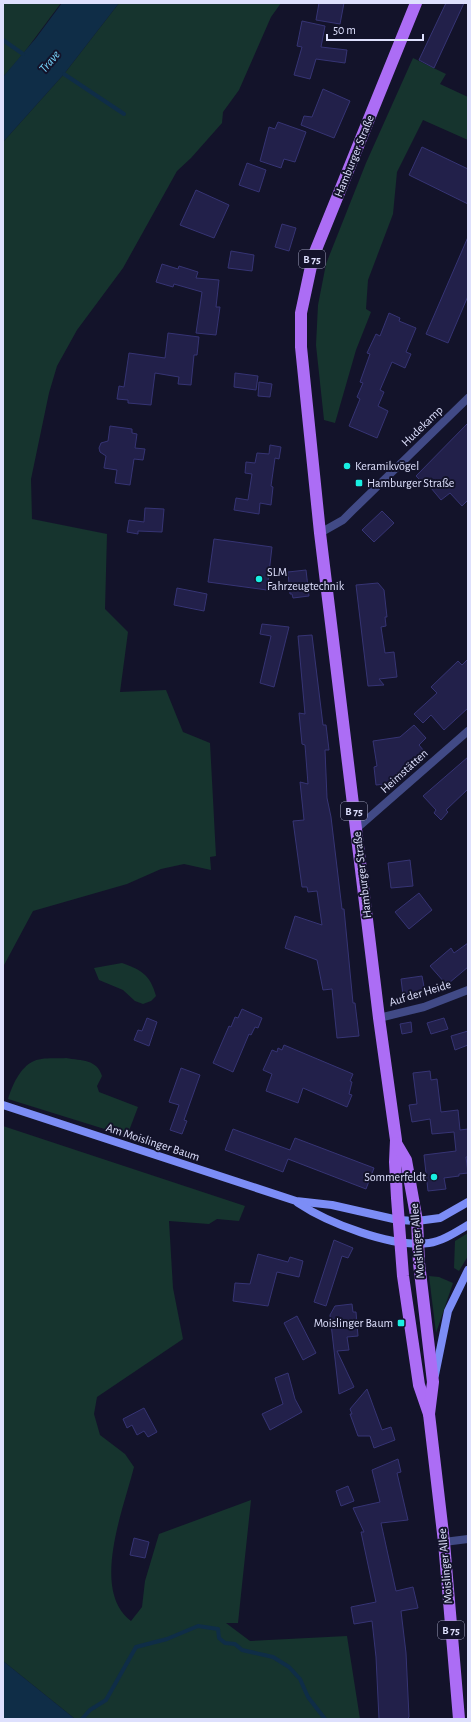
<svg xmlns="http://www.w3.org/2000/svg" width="471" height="1722" font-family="'Alegreya Sans',sans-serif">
<rect width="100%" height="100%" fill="#13132a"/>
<g fill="#16342e">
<path d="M 3,3 L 61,3 L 23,54 L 3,77 Z"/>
<path d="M 119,3 L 281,3 L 271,17 L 239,90 L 223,112 L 222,123 L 191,158 L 177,171 L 123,268 L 77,330 L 57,366 L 49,393 L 31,479 L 32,519 L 107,534 L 105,609 L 128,632 L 120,692 L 166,690 L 183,732 L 210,743 L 216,856 L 210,857 L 211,870 L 184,864 L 161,869 L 127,884 L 33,911 L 3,967 L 3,142 L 64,74 Z"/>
<path d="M 413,58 L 446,74 L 440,84 L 468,97 L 468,140 L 423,120 L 397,172 L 393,214 L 368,280 L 366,309 L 371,312 L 356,350 L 335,423 L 324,420 L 316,345 L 318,305 L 326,264 L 366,163 Z"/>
<path d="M 122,963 C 141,970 150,974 156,996 L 151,1001 L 143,1004 L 135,1001 L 123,990 L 99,980 L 94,968 Z"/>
<path d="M 66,1058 C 82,1061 97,1059 102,1076 L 97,1086 L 99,1092 L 138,1107 L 127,1136 L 8,1099 C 12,1086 20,1067 34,1061 C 43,1057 57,1059 66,1058 Z"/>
<path d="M 3,1126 L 245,1206 L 239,1221 L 217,1219 L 209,1224 L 169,1221 L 173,1288 L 183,1339 L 97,1397 L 94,1414 L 100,1435 L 125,1454 L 134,1467 C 124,1508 90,1590 131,1621 L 142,1607 L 145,1581 L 159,1534 L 251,1500 L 238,1623 L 226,1623 L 250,1641 L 347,1636 L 360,1719 L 75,1719 L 3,1661 Z"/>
<path d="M 468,1233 L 468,1256 L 459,1271 L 454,1268 L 455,1241 Z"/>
<path d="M 429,1276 L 439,1277 L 453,1283 L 436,1333 Z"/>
</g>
<g fill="#0f2d47">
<path d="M 62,3 L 119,3 L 64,74 L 3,142 L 3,77 L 36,38 Z"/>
<path d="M 3,1661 L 75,1719 L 3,1719 Z"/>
</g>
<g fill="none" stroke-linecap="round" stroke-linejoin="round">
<g stroke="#0f2d47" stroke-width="4">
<path d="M 3,40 L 23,54"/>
<path d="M 64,74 L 124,114"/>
<path d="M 82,1719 L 90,1710 L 106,1700 L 136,1647 L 167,1639 L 198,1626 L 218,1629 L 219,1638 L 225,1643 L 235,1644 L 242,1650 L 273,1657 L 289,1667 L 300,1679 L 308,1697 L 325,1719"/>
</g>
</g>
<g fill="#22204a" stroke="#363474">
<path d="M 319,3 L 344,3 L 340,24 L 316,20 Z"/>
<path d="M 446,3 L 464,3 L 434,68 L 419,60 Z"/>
<path d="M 302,21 L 325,26 L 321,47 L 347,50 L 345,63 L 316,59 L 310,79 L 294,75 L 302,47 L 297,46 Z"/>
<path d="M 323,89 L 350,101 L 334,138 L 301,125 L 304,116 L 312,117 Z"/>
<path d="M 278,122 L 306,132 L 295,162 L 284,159 L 281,168 L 260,161 L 269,127 L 275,129 Z"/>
<path d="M 422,147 L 468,169 L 468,204 L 409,175 Z"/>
<path d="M 247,163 L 266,170 L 259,192 L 239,185 Z"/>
<path d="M 196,190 L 229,205 L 214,238 L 180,225 Z"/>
<path d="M 282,224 L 296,228 L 289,251 L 275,247 Z"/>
<path d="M 468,237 L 468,296 L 448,343 L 426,334 Z"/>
<path d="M 231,251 L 254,255 L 252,271 L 228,268 Z"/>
<path d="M 162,264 L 178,269 L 179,266 L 198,272 L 196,278 L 219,280 L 216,307 L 220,307 L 216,335 L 196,333 L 202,292 L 174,284 L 173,287 L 156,282 Z"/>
<path d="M 389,313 L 400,318 L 399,321 L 416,328 L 406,352 L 411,354 L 405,368 L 392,362 L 380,390 L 384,392 L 378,406 L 388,411 L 377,438 L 349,426 L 360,399 L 357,397 L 363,383 L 360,382 L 370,354 L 367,353 L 376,334 L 380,336 Z"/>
<path d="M 168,333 L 199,337 L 197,355 L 194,355 L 191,385 L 178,384 L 179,377 L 155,373 L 151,405 L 128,403 L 128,400 L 117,399 L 119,386 L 124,387 L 129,353 L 165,358 Z"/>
<path d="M 235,373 L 258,376 L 256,390 L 234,387 Z"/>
<path d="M 259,382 L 272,384 L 270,397 L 258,396 Z"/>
<path d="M 468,423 L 468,500 L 462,506 L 450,493 L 441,500 L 426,482 L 424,484 L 416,476 Z"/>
<path d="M 110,426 L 132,429 L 132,433 L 137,434 L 135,448 L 145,449 L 143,460 L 134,459 L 130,485 L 115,483 L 117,470 L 104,468 L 106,456 L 100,452 L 99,448 L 101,443 L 108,441 Z"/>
<path d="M 270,445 L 281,447 L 279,459 L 275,458 L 271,486 L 273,487 L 271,505 L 260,503 L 259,514 L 234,510 L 236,498 L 248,500 L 252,474 L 245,473 L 246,462 L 255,463 L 257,453 L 269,454 Z"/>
<path d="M 145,508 L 164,509 L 162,532 L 138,531 L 138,534 L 127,532 L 129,520 L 144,522 Z"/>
<path d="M 382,511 L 394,523 L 374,542 L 362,530 Z"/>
<path d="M 214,539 L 272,547 L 267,590 L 208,582 Z"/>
<path d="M 306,570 L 309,596 L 293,598 L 292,594 L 290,594 L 288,572 Z"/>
<path d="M 378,583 L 384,590 L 387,617 L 385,617 L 386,626 L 381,627 L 385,653 L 394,652 L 397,677 L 379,679 L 384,685 L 368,686 L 356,585 Z"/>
<path d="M 177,588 L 207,594 L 204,611 L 174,605 Z"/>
<path d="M 262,624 L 289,627 L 274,687 L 260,683 L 271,636 L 260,634 Z"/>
<path d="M 312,635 L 323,725 L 326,725 L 329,750 L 325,750 L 327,798 L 331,817 L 342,909 L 344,909 L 353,1003 L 355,1003 L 359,1036 L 337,1038 L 332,989 L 323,990 L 317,960 L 285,948 L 295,916 L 322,925 L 317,891 L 308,892 L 307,887 L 302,887 L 293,821 L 304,820 L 300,782 L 308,784 L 305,745 L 302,744 L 299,713 L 305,714 L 298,636 Z"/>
<path d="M 468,659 L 468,708 L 444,730 L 431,715 L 423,723 L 414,714 L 437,693 L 431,687 L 458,661 L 462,665 Z"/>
<path d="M 414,725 L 426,738 L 419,745 L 424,751 L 400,772 L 397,773 L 387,784 L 376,785 L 374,767 L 377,766 L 373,741 L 400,737 Z"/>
<path d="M 468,757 L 468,789 L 446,810 L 448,812 L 441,820 L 434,813 L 436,810 L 423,796 Z"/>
<path d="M 410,860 L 413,886 L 391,888 L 388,863 Z"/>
<path d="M 419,893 L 432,910 L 409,929 L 395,912 Z"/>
<path d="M 468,943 L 468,967 L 449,983 L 445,983 L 430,966 L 451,948 L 454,953 Z"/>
<path d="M 422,976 L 425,992 L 403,995 L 401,979 Z"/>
<path d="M 242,1009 L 262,1018 L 258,1028 L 255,1027 L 251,1035 L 249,1034 L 233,1072 L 213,1063 L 229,1026 L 231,1027 L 235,1017 L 238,1018 Z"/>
<path d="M 147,1018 L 157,1022 L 149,1046 L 134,1040 L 138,1030 L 142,1031 Z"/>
<path d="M 444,1018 L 448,1029 L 431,1034 L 427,1023 Z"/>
<path d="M 411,1022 L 412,1032 L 402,1034 L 400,1024 Z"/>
<path d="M 468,1031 L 468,1045 L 455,1050 L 451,1036 Z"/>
<path d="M 284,1045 L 353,1074 L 350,1081 L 352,1082 L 349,1094 L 352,1095 L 347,1107 L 303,1088 L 298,1103 L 266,1091 L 272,1074 L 263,1070 L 272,1050 L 277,1052 L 278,1048 L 282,1050 Z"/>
<path d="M 181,1068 L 200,1075 L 184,1120 L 187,1121 L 182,1134 L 170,1130 L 179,1105 L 169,1102 Z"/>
<path d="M 430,1071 L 431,1080 L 437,1079 L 441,1112 L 458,1110 L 460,1130 L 468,1129 L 468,1157 L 466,1157 L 468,1173 L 459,1174 L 459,1176 L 444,1178 L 446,1189 L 428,1191 L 424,1155 L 456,1151 L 454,1132 L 432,1134 L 430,1119 L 412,1122 L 409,1105 L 417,1104 L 413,1073 Z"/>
<path d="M 233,1129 L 290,1150 L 295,1138 L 374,1168 L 366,1189 L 288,1159 L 283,1172 L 225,1150 Z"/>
<path d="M 334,1240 L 353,1248 L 348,1258 L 342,1256 L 326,1306 L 314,1302 Z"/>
<path d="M 258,1254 L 288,1262 L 290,1257 L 303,1261 L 299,1277 L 277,1272 L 268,1306 L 233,1301 L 235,1283 L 250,1284 Z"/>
<path d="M 352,1304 L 353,1312 L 356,1312 L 358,1336 L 347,1337 L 349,1350 L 337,1351 L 354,1387 L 339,1394 L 330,1315 L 335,1306 Z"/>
<path d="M 297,1316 L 316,1353 L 303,1360 L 284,1323 Z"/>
<path d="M 288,1373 L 295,1399 L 302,1412 L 270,1430 L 262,1414 L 283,1404 L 275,1378 Z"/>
<path d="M 367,1389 L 382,1430 L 391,1427 L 395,1440 L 374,1448 L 370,1436 L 358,1436 L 350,1414 L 352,1414 L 350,1409 Z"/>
<path d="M 144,1408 L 157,1432 L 148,1437 L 144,1431 L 137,1435 L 132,1425 L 127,1428 L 123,1419 Z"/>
<path d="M 398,1459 L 401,1472 L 397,1473 L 408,1520 L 381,1523 L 396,1591 L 413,1587 L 418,1608 L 401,1611 L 406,1653 L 409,1717 L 407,1719 L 379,1719 L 376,1657 L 372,1621 L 354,1624 L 351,1607 L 376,1602 L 361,1532 L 364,1532 L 353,1508 L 380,1502 L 372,1470 Z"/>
<path d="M 348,1486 L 354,1501 L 341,1506 L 336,1491 Z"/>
<path d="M 134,1538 L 149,1542 L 145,1558 L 130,1555 Z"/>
</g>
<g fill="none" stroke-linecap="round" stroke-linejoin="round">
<g stroke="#414a86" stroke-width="8">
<path d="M 320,533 L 343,520 L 353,510 L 468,398"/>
<path d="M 356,829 L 468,731"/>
<path d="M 379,1018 L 424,1007 L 468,990"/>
<path d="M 444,1542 L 468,1539"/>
</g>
<g stroke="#7c8df6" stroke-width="8">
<path d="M 3,1105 L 296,1201 L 332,1205 L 398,1220 L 417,1221 L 440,1218 L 468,1202"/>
<path d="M 298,1203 C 328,1223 392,1248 429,1243 C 443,1241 456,1232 468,1225"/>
<path d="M 435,1375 L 448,1311 L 468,1270"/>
</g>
<g stroke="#ac6df5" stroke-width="12">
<path d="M 416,3 L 313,257 L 301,313 L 301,347 L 320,533 L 379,1018 L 396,1140 L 395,1162 L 397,1198 L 403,1276 L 419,1385 L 429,1414"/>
<path d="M 396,1143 L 406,1160 L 417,1221 L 419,1263 L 433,1382 L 429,1414 L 444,1542 L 459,1719"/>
</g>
</g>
<g fill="#18efe2" stroke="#13132a" stroke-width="1.5">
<circle cx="347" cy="466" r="4"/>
<rect x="355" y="479" width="8" height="8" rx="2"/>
<circle cx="259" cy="579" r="4"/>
<circle cx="434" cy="1177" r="4"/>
<rect x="397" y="1319" width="8" height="8" rx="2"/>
</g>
<g text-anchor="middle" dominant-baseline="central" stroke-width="4" stroke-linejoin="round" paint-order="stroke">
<g fill="#13132a" stroke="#a1a2be" stroke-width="1">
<rect x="299" y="250" width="26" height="18" rx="3"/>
<rect x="341" y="802" width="26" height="18" rx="3"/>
<rect x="438" y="1621" width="26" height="18" rx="3"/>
</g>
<g font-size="11" font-weight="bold" fill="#dee0fd">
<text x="312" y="259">B 75</text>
<text x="354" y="811">B 75</text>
<text x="451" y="1630">B 75</text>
</g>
<g font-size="12" fill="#dee0fd" stroke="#13132a">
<text transform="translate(354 156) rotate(-68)">Hamburger Straße</text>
<text transform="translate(422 426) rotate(-44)">Hudekamp</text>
<text transform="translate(404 771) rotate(-42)">Heimstätten</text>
<text transform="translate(362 875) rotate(-97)">Hamburger Straße</text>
<text transform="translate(420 993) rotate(-17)">Auf der Heide</text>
<text transform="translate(153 1142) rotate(18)">Am Moislinger Baum</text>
<text transform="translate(417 1241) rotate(-95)">Moislinger Allee</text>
<text transform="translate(445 1566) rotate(-95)">Moislinger Allee</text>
</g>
<g font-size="12" fill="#dee0fd" stroke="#13132a" text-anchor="start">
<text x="355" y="466">Keramikvögel</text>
<text x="367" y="483">Hamburger Straße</text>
<text x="267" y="572">SLM<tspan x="267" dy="14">Fahrzeugtechnik</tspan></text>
<text x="426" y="1177" text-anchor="end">Sommerfeldt</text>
<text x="393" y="1323" text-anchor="end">Moislinger Baum</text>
</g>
<g font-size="13" font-style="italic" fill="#74cff5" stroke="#13132a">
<text transform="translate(50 62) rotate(-50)">Trave</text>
</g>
</g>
<rect width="471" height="1722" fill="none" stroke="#dee0fd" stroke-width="8"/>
<path d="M327 34v6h96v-6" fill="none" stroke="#dee0fd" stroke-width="2"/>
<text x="333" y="34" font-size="12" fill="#dee0fd" stroke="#13132a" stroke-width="3" paint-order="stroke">50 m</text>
</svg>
